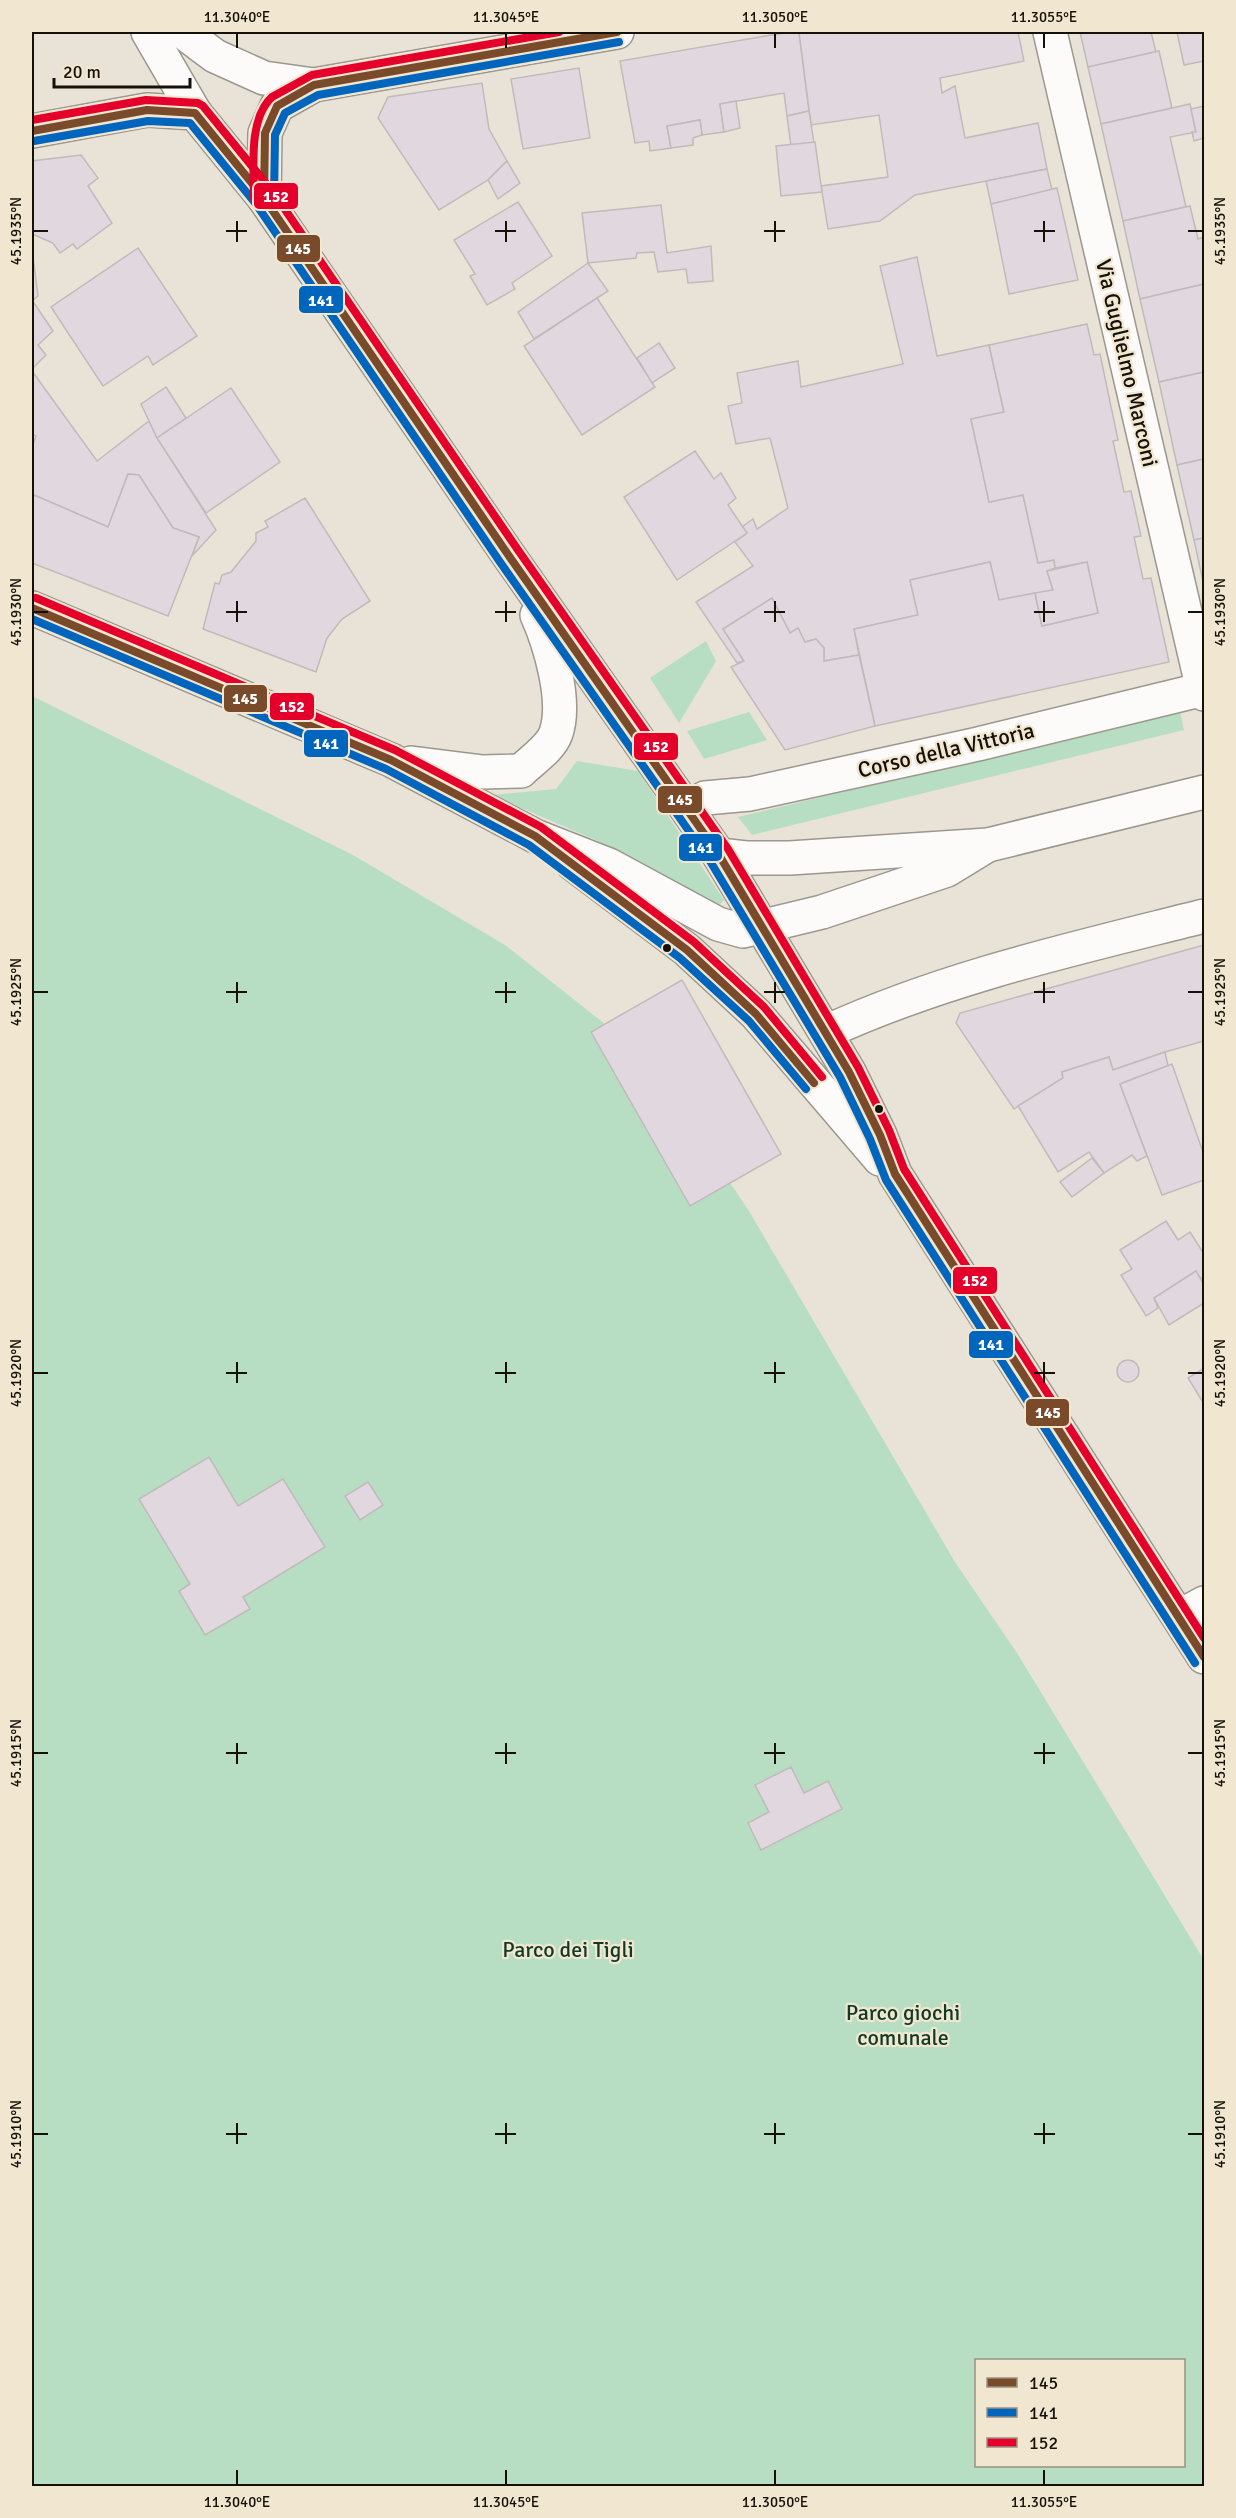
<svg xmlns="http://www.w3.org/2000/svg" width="1236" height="2518" font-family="Signika,sans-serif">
<rect width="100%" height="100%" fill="#e9e3d7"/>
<g fill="#b7dec2" fill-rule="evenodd">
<path d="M 706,641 L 716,661 L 679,723 L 650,678 Z"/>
<path d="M 32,696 L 353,855 L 505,945 L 610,1028 L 669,1092 L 749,1211 L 955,1562 L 1017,1653 L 1204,1960 L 1204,2486 L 32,2486 ZM 976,2360 L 1184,2360 L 1184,2466 L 976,2466 Z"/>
<path d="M 1180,711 L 1184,730 L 752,835 L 738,817 Z"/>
<path d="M 749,712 L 767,740 L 704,759 L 687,731 Z"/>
<path d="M 577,761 L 638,771 L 724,900 L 718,906 L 598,841 L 491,795 L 556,789 Z"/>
</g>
<g fill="#e1d7de" stroke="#c0bbba" stroke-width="1.5">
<path d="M 789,32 L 799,32 L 809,111 L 787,116 L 784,93 L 720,104 L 724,132 L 702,135 L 700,120 L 667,126 L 671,148 L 650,151 L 649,141 L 635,143 L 620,61 Z"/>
<path d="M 799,32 L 1018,32 L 1024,61 L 940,78 L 942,93 L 955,86 L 965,138 L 1038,123 L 1047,169 L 915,195 L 880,221 L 828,229 L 821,186 L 888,177 L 879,115 L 811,125 Z"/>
<path d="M 1080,32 L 1151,32 L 1156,52 L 1088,67 Z"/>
<path d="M 1177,32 L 1204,32 L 1204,61 L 1184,65 Z"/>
<path d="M 1159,51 L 1172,108 L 1101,124 L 1088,67 Z"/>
<path d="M 579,68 L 590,138 L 523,149 L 511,79 Z"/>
<path d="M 482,83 L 489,129 L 507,161 L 488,180 L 439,210 L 378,118 L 388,97 Z"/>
<path d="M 736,101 L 740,128 L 724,132 L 720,104 Z"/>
<path d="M 1190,104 L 1196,132 L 1170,137 L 1186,207 L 1123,221 L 1101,124 Z"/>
<path d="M 1204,106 L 1204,138 L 1194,141 L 1192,132 L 1196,132 L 1191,109 Z"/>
<path d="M 809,111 L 814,143 L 791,146 L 787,116 Z"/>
<path d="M 700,120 L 702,135 L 693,138 L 693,145 L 671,148 L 667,126 Z"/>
<path d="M 815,142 L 822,192 L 781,196 L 776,146 Z"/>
<path d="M 81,155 L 98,178 L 88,186 L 112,223 L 77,249 L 73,244 L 60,253 L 53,243 L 32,234 L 32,161 Z"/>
<path d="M 507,161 L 520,183 L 498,199 L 488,180 Z"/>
<path d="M 1047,169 L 1052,190 L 991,204 L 986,181 Z"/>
<path d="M 1057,188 L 1078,280 L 1009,294 L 991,204 Z"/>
<path d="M 518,202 L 552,256 L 512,283 L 515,289 L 487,305 L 470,276 L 475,274 L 454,240 Z"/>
<path d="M 661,205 L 667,253 L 711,246 L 713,281 L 688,283 L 686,269 L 658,272 L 654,252 L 637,253 L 636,258 L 588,263 L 582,213 Z"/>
<path d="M 1190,206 L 1198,239 L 1204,237 L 1204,284 L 1140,299 L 1123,221 Z"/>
<path d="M 138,248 L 197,336 L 153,365 L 148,356 L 103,386 L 51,307 Z"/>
<path d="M 32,249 L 38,296 L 32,301 Z"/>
<path d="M 917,257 L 937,356 L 989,345 L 1004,412 L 971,419 L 989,502 L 1023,495 L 1038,563 L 1054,560 L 1055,568 L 1047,571 L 1053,590 L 999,600 L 990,562 L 910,580 L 918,615 L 854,629 L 859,655 L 824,661 L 824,648 L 816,639 L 805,642 L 798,628 L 790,633 L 772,598 L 723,629 L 744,661 L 737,663 L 696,602 L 753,566 L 735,542 L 747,533 L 742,527 L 753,519 L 757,529 L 788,508 L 770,438 L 736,444 L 728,406 L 742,403 L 737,373 L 798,361 L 801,387 L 903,364 L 880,266 Z"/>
<path d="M 588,263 L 608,291 L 534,339 L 518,312 Z"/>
<path d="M 1204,284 L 1204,372 L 1159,382 L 1140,299 Z"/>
<path d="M 597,298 L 655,387 L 582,435 L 524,346 Z"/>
<path d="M 32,300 L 53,331 L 38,345 L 46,355 L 32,369 Z"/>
<path d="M 1087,324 L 1094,355 L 1100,354 L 1118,440 L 1113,441 L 1124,492 L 1131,491 L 1141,536 L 1134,537 L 1143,579 L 1151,578 L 1169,662 L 875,726 L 854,629 L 918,615 L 910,580 L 990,562 L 999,600 L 1035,593 L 1042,626 L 1098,613 L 1087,562 L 1055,568 L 1054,560 L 1038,563 L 1023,495 L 989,502 L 971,419 L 1004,412 L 989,345 Z"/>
<path d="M 659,343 L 675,368 L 652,383 L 637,358 Z"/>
<path d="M 32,371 L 97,461 L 149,421 L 157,438 L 216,530 L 192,556 L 199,537 L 173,528 L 139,475 L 128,474 L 108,527 L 34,495 L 33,499 L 32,498 L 32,447 L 36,436 L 32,434 Z"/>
<path d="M 1204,372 L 1204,459 L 1177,465 L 1159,382 Z"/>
<path d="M 166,387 L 186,418 L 157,438 L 141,404 Z"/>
<path d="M 231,388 L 280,462 L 206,513 L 157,438 Z"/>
<path d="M 695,451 L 714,479 L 721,473 L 736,498 L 728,505 L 747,533 L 677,580 L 624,497 Z"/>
<path d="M 1204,459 L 1204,538 L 1194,540 L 1177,465 Z"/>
<path d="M 128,474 L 139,475 L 173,528 L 199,537 L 168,616 L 32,563 L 32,498 L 33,499 L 34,495 L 108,527 Z"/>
<path d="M 305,498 L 370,601 L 342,619 L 327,638 L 316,672 L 203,629 L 215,583 L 219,584 L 222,575 L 231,572 L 256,541 L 256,533 L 268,527 L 265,521 Z"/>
<path d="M 1204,538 L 1204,586 L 1194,540 Z"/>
<path d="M 1087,562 L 1098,613 L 1042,626 L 1035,593 L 1053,590 L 1047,571 Z"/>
<path d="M 772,598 L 790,633 L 798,628 L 805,642 L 816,639 L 824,648 L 824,661 L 859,655 L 875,726 L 785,750 L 731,667 L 744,661 L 723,629 Z"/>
<path d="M 1204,945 L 1204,1041 L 1165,1052 L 1113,1070 L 1109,1057 L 1062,1072 L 1063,1078 L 1014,1109 L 956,1023 L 960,1013 Z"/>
<path d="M 682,980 L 781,1154 L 690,1206 L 591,1032 Z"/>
<path d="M 1165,1052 L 1168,1066 L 1120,1084 L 1147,1156 L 1137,1161 L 1132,1155 L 1104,1173 L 1089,1152 L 1058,1172 L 1018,1106 L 1063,1078 L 1062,1072 L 1109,1057 L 1113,1070 Z"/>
<path d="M 1172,1064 L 1204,1155 L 1204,1180 L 1162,1195 L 1120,1084 Z"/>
<path d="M 1092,1158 L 1104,1173 L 1072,1197 L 1060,1182 Z"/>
<path d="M 1166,1221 L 1178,1240 L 1190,1232 L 1204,1254 L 1204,1277 L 1201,1279 L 1196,1271 L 1154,1298 L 1158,1308 L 1146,1316 L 1121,1275 L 1132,1269 L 1120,1250 Z"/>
<path d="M 1196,1271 L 1204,1285 L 1204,1303 L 1169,1325 L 1154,1298 Z"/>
<circle cx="1128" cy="1371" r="11"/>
<path d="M 1204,1368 L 1204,1404 L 1188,1378 Z"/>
<path d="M 209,1457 L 238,1506 L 283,1479 L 325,1547 L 243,1597 L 250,1609 L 205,1635 L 179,1591 L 190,1584 L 139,1499 Z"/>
<path d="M 368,1482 L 383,1505 L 360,1520 L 345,1496 Z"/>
<path d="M 791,1767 L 804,1793 L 828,1781 L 842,1809 L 761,1850 L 748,1823 L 769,1812 L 755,1785 Z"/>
</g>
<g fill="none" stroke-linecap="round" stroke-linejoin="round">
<defs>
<g id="minor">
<path d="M 148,32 L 195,113 L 264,198 L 509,556 L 719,855 L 849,1072 L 880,1135 L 895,1174 L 1204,1657"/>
<path d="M 183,32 L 215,56 L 264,78 L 314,85"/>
<path d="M 1050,32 L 1204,694"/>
<path d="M 32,131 L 147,110 L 195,113"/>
<path d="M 264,198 L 265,133 L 277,106 L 314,85 L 617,32"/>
<path d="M 32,608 L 391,760 L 535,836 L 609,865 L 718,924 L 743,931 L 822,912 L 947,870 L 988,845"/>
<path d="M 411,763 L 483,772 L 521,771 C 532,760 551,748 556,733 C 567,701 550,644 537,615"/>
<path d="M 687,807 L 705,798 L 750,794 L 978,744 L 1204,689"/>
<path d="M 719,855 L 746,858 L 790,858 L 988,845 L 1204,792"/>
<path d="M 573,864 L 687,950 L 756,1014 L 880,1159"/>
<path d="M 826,1032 C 946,977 1077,948 1204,916"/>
<path d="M 1180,1616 L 1204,1603"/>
</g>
</defs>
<use href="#minor" stroke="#9b978e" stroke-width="36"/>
<use href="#minor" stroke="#fcfbf9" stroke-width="33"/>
<defs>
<g id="bus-1">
<path d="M 32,131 L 147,110 L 195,113 L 264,198 L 509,556 L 719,855 L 849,1072 L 880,1135 L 895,1174 L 1204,1657"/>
<path d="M 264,198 L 265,133 L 277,106 L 314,85 L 617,32"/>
<path d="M 32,608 L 391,760 L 535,836 L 687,950 L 756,1014 L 814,1083"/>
</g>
<g id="bus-2">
<path d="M 34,141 L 148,121 L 190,123 L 256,204 L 500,562 L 710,861 L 840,1077 L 870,1139 L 886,1180 L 1195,1663"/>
<path d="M 274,198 L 275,135 L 285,113 L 318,95 L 619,42"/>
<path d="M 32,619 L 386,769 L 529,845 L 680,958 L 749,1021 L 806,1089"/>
</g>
<g id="bus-3">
<path d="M 32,120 L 146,100 L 198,103 L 203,106 L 273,192 L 518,550 L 728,849 L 858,1067 L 889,1130 L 904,1169 L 1204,1638"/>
<path d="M 254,198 C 254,168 248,119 272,97 L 312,75 L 559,32"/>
<path d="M 36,598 L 395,750 L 541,827 L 694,942 L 764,1007 L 822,1077"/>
</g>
</defs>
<use href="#bus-1" stroke="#f1e6cf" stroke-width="12"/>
<use href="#bus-2" stroke="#f1e6cf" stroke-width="12"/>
<use href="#bus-3" stroke="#f1e6cf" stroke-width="12"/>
<use href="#bus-1" stroke="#7a4b2a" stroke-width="8"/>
<use href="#bus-2" stroke="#0065bd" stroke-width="8"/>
<use href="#bus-3" stroke="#e4002b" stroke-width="8"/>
</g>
<path fill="none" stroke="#151109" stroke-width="2" d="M 237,33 L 237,48M 506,33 L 506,48M 775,33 L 775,48M 1044,33 L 1044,48M 237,221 L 237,242M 506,221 L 506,242M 775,221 L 775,242M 1044,221 L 1044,242M 33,231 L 48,231M 226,231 L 247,231M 495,231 L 516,231M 764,231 L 785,231M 1034,231 L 1055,231M 1188,231 L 1203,231M 237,601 L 237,622M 506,601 L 506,622M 775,601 L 775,622M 1044,601 L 1044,622M 33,612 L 48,612M 226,612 L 247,612M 495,612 L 516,612M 764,612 L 785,612M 1034,612 L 1055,612M 1188,612 L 1203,612M 237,982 L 237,1003M 506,982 L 506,1003M 775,982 L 775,1003M 1044,982 L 1044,1003M 33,992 L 48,992M 226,992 L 247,992M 495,992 L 516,992M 764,992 L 785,992M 1034,992 L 1055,992M 1188,992 L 1203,992M 237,1362 L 237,1383M 506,1362 L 506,1383M 775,1362 L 775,1383M 1044,1362 L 1044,1383M 33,1373 L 48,1373M 226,1373 L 247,1373M 495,1373 L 516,1373M 764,1373 L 785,1373M 1034,1373 L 1055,1373M 1188,1373 L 1203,1373M 237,1743 L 237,1764M 506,1743 L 506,1764M 775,1743 L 775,1764M 1044,1743 L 1044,1764M 33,1753 L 48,1753M 226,1753 L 247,1753M 495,1753 L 516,1753M 764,1753 L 785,1753M 1034,1753 L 1055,1753M 1188,1753 L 1203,1753M 237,2123 L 237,2144M 506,2123 L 506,2144M 775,2123 L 775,2144M 1044,2123 L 1044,2144M 33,2134 L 48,2134M 226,2134 L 247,2134M 495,2134 L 516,2134M 764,2134 L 785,2134M 1034,2134 L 1055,2134M 1188,2134 L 1203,2134M 237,2470 L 237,2485M 506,2470 L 506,2485M 775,2470 L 775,2485M 1044,2470 L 1044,2485"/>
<g fill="#151109" stroke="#f1e6cf" stroke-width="2">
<circle cx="667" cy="948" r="5"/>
<circle cx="879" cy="1109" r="5"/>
</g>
<g text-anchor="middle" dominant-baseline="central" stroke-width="4.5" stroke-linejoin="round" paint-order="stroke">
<g font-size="22" fill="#151109" stroke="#f1e6cf">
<text transform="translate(1127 363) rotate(77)">Via Guglielmo Marconi</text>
<text transform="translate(946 750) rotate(-13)">Corso della Vittoria</text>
</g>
<g font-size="22" fill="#0e3a26" stroke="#f1e6cf">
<text x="568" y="1949">Parco dei Tigli</text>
<text x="903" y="2012">Parco giochi<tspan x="903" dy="25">comunale</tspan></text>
</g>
</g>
<g stroke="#f1e6cf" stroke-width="2">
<rect x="253" y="182" width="46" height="28" rx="6" fill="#e4002b"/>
<rect x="276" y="234" width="45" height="29" rx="6" fill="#7a4b2a"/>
<rect x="298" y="285" width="46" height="29" rx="6" fill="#0065bd"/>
<rect x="223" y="684" width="45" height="29" rx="6" fill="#7a4b2a"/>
<rect x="269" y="692" width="46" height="29" rx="6" fill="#e4002b"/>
<rect x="303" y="729" width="46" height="29" rx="6" fill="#0065bd"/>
<rect x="633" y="732" width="46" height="29" rx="6" fill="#e4002b"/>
<rect x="657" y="785" width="46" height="29" rx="6" fill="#7a4b2a"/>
<rect x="678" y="833" width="45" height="29" rx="6" fill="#0065bd"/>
<rect x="952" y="1266" width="46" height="29" rx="6" fill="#e4002b"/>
<rect x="968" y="1330" width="46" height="29" rx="6" fill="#0065bd"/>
<rect x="1025" y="1398" width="45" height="29" rx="6" fill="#7a4b2a"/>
</g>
<g font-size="16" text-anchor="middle" font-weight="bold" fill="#fff">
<text x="276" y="202">152</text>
<text x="298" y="254">145</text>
<text x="321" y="306">141</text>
<text x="245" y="704">145</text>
<text x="292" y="712">152</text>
<text x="326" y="749">141</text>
<text x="656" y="752">152</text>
<text x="680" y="805">145</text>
<text x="701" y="853">141</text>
<text x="975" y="1286">152</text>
<text x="991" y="1350">141</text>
<text x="1048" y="1418">145</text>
</g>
<rect width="1236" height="2518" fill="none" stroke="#f1e6cf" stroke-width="66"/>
<rect x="975" y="2359" width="210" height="108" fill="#f1e6cf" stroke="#999180" stroke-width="1.5"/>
<rect x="987" y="2378" width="30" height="9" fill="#7a4b2a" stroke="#999180" stroke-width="1.5"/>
<text x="1029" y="2389" font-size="18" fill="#151109">145</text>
<rect x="987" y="2408" width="30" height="9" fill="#0065bd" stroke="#999180" stroke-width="1.5"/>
<text x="1029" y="2419" font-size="18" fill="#151109">141</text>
<rect x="987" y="2438" width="30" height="9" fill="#e4002b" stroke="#999180" stroke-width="1.5"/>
<text x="1029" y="2449" font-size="18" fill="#151109">152</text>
<path d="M54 78v9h136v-9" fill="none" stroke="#151109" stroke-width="3"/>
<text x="63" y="78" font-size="18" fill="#151109" stroke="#f1e6cf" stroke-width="4.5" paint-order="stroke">20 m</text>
<rect x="33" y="33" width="1170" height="2452" fill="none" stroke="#151109" stroke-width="2"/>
<g font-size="15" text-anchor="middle" fill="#151109">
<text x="237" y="22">11.3040°E</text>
<text x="506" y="22">11.3045°E</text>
<text x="775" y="22">11.3050°E</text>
<text x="1044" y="22">11.3055°E</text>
<text transform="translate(16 231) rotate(-90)" y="5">45.1935°N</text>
<text transform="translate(1220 231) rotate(-90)" y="5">45.1935°N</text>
<text transform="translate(16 612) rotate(-90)" y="5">45.1930°N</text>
<text transform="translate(1220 612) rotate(-90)" y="5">45.1930°N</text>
<text transform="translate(16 992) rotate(-90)" y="5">45.1925°N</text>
<text transform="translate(1220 992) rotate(-90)" y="5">45.1925°N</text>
<text transform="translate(16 1373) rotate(-90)" y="5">45.1920°N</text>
<text transform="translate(1220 1373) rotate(-90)" y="5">45.1920°N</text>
<text transform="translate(16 1753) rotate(-90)" y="5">45.1915°N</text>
<text transform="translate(1220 1753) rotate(-90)" y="5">45.1915°N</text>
<text transform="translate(16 2134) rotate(-90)" y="5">45.1910°N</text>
<text transform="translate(1220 2134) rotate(-90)" y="5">45.1910°N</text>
<text x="237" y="2507">11.3040°E</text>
<text x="506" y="2507">11.3045°E</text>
<text x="775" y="2507">11.3050°E</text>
<text x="1044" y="2507">11.3055°E</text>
</g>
</svg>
